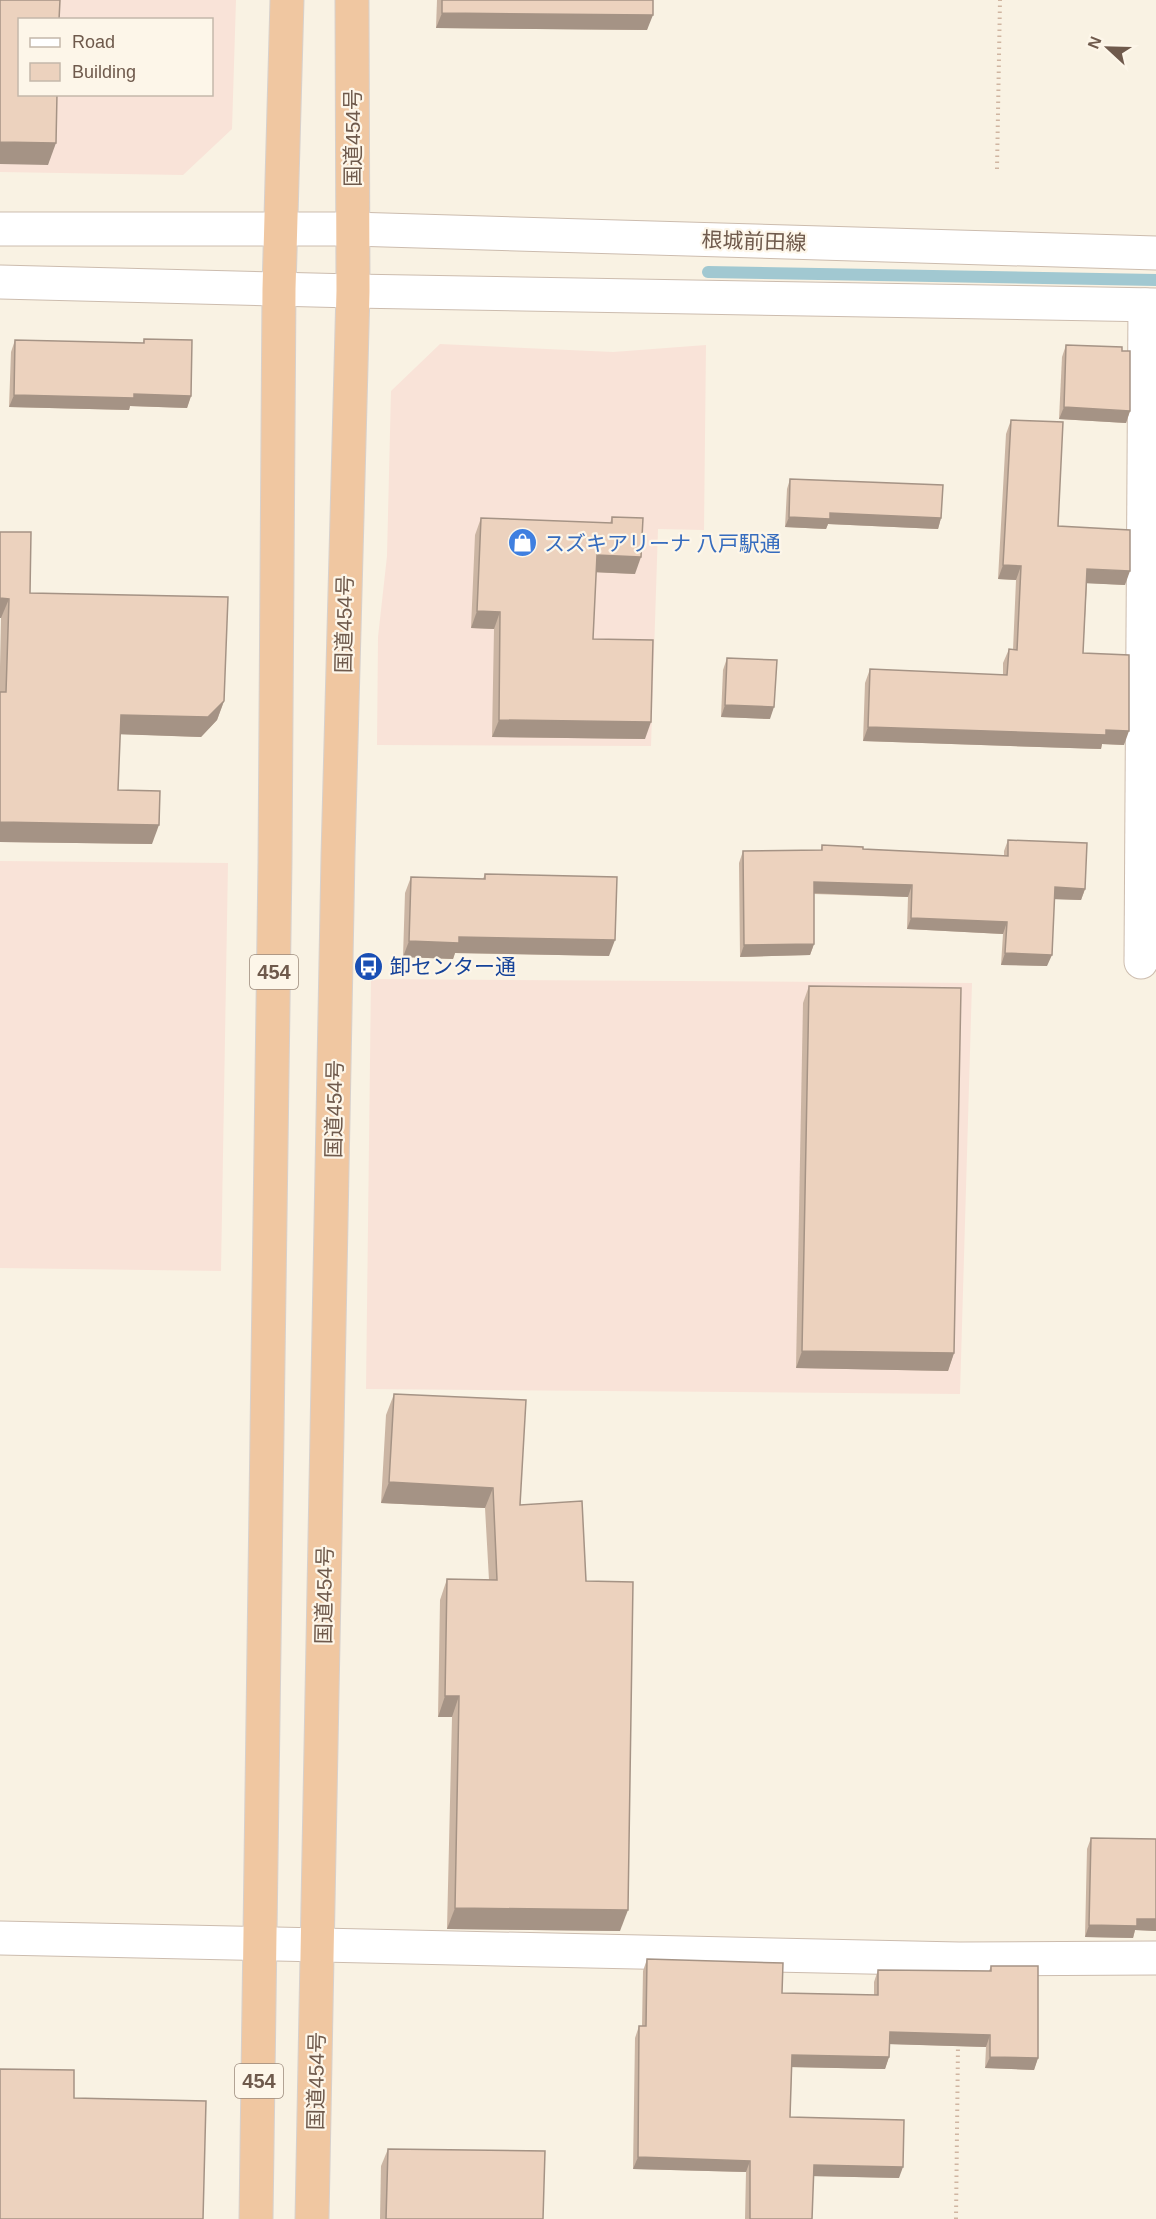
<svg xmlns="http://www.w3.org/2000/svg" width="1156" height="2219" font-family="Helvetica,'Noto Sans JP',sans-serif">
<rect width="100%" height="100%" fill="#f9f2e3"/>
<g fill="#f9e3d8" fill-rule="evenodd">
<path d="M 0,0 L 236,0 L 232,129 L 183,175 L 0,172 ZM 20,20 L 212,20 L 212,94 L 20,94 Z"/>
<path d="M 440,344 L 613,352 L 706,345 L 704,530 L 658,529 L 651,746 L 377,745 L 378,637 L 387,556 L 391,391 Z"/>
<path d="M 0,861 L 228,863 L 221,1271 L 0,1268 Z"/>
<path d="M 371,979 L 972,983 L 960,1394 L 366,1389 Z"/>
</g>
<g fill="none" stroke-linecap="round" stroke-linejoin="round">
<path stroke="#a1c8d1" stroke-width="12" d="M 708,272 L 1156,280"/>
<defs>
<g id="minor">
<path d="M 1141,962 L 1145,305"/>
<path d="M 0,1938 L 959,1959 L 1156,1958"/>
</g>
<g id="tertiary">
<path d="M 0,229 L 352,229 L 1156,253"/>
<path d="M 0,282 L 353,291 L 1156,305"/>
</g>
<g id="trunk">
<path d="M 256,2219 L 275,862 L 279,289 L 287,0"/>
<path d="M 312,2219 L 338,856 L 353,291 L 352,0"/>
</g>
</defs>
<use href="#minor" stroke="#ccbcae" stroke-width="35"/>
<use href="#tertiary" stroke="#ccbcae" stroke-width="35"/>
<use href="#trunk" stroke="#d7d1cd" stroke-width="35"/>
<g stroke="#d0b5a1" stroke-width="4" stroke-dasharray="1.5 4.5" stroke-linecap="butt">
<path d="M 997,169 L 1000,0"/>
<path d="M 956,2219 L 958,2044"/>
</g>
<use href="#minor" stroke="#fff" stroke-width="33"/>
<use href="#tertiary" stroke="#fff" stroke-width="33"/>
<use href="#trunk" stroke="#f0c7a1" stroke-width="33"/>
</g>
<g fill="#cbb5a3">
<path d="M 437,0 L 653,0 L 647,30 L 436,28 Z"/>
<path d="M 144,339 L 191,396 L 187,408 L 130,406 L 129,410 L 9,407 L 11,352 L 15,340 L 143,343 Z"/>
<path d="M 1066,345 L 1122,351 L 1130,411 L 1126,423 L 1059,419 L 1062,357 Z"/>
<path d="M 1011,420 L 1058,526 L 1125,585 L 1087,583 L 1083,653 L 1124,745 L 1102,744 L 1101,749 L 863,741 L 865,683 L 870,669 L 1003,675 L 1003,663 L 1009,649 L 1013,650 L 1016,580 L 998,579 L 1006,434 Z"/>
<path d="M 790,479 L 941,518 L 938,529 L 828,524 L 826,529 L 785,527 L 787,489 Z"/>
<path d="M 612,517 L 635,574 L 596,572 L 593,639 L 645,739 L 492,737 L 494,629 L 471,628 L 475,535 L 481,518 L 610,523 Z"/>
<path d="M 0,532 L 30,593 L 224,701 L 217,720 L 201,737 L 120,734 L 118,790 L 152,844 L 0,842 L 0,667 L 1,618 Z"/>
<path d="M 727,658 L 770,719 L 721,717 L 723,670 Z"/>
<path d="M 1008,840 L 1085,889 L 1081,900 L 1054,899 L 1047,966 L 1001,965 L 1003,934 L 907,929 L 908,897 L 814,894 L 814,944 L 810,955 L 740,957 L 739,863 L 743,851 L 821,850 L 822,845 L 863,849 L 1004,856 L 1004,851 Z"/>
<path d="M 485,874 L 609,956 L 455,953 L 453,959 L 403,957 L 405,893 L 411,877 L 483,879 Z"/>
<path d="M 809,986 L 954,1353 L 948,1371 L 796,1368 L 803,1003 Z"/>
<path d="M 394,1394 L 520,1505 L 586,1581 L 620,1931 L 447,1929 L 452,1717 L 438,1717 L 440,1600 L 447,1579 L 489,1580 L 485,1508 L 381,1503 L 386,1415 Z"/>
<path d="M 1091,1838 L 1156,1839 L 1156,1931 L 1135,1930 L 1133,1938 L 1085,1937 L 1087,1849 Z"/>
<path d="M 647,1959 L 782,1993 L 874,1995 L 874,1982 L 878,1970 L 989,1971 L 991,1966 L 1038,2058 L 1034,2070 L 985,2068 L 986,2047 L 890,2044 L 889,2057 L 885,2069 L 792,2067 L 790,2117 L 899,2178 L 813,2176 L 812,2219 L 745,2219 L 746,2172 L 633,2169 L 635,2038 L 639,2026 L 642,2026 L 643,1971 Z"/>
<path d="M 388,2149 L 543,2219 L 380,2219 L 381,2166 Z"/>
</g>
<g fill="#a59385">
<path d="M 442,13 L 653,15 L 647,30 L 436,28 Z"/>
<path d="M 0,142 L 56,143 L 48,165 L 0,164 Z"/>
<path d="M 134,394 L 191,396 L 187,408 L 130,406 L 129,410 L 9,407 L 14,395 Z"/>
<path d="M 1064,407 L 1130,411 L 1126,423 L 1059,419 Z"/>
<path d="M 830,513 L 941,518 L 938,529 L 828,524 L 826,529 L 785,527 L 789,517 Z"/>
<path d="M 597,555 L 641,557 L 635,574 L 590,572 Z"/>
<path d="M 1003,565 L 1021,566 L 1016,580 L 998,579 Z"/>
<path d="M 1087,569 L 1130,571 L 1125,585 L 1082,583 Z"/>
<path d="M 0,598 L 9,599 L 1,618 L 0,618 Z"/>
<path d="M 477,611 L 500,612 L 494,629 L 471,628 Z"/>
<path d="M 224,701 L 217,720 L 201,737 L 113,734 L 121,715 Z"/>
<path d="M 725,705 L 774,707 L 770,719 L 721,717 Z"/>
<path d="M 499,720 L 651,722 L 645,739 L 492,737 Z"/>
<path d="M 868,727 L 1106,730 L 1129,731 L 1124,745 L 1102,744 L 1101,749 L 863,741 Z"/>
<path d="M 0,822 L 159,825 L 152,844 L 0,842 Z"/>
<path d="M 814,882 L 912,885 L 908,897 L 809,893 Z"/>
<path d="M 1055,887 L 1085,889 L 1081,900 L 1051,899 Z"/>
<path d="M 911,918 L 1007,922 L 1003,934 L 907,929 Z"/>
<path d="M 459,937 L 615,940 L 609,956 L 455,953 L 453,959 L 403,957 L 409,941 Z"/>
<path d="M 814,944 L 810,955 L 740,957 L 744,945 Z"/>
<path d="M 1005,953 L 1052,955 L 1047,966 L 1001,965 Z"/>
<path d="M 802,1351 L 954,1353 L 948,1371 L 796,1368 Z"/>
<path d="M 389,1482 L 493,1488 L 485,1508 L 381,1503 Z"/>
<path d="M 445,1696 L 459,1696 L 452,1717 L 438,1717 Z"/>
<path d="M 455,1908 L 628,1910 L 620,1931 L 447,1929 Z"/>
<path d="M 1137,1919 L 1156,1919 L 1156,1931 L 1135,1930 L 1133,1938 L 1085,1937 L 1089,1925 Z"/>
<path d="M 890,2032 L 990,2035 L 986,2047 L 886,2044 Z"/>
<path d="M 792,2055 L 889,2057 L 885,2069 L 788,2067 Z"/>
<path d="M 990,2057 L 1038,2058 L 1034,2070 L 985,2068 Z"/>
<path d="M 638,2157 L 750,2161 L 746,2172 L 633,2169 Z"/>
<path d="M 814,2165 L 903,2167 L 899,2178 L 809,2176 Z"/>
</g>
<g fill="#ecd2be" stroke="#a59385" stroke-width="1.5">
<path d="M 0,0 L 60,0 L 59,20 L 20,20 L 20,94 L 57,94 L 56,143 L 0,142 Z"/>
<path d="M 442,0 L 653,0 L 653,15 L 442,13 Z"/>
<path d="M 144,339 L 192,340 L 191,396 L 134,394 L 134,398 L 14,395 L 15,340 L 144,343 Z"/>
<path d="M 1066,345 L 1122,347 L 1122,351 L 1130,351 L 1130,411 L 1064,407 Z"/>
<path d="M 1011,420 L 1063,422 L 1058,526 L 1130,530 L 1130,571 L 1087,569 L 1083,653 L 1129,655 L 1129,731 L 1106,730 L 1106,735 L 868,727 L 870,669 L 1007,675 L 1009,649 L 1017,650 L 1021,566 L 1003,565 Z"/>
<path d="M 790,479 L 943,485 L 941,518 L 830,513 L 830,519 L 789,517 Z"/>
<path d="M 612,517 L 643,518 L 641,557 L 597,555 L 593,639 L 653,640 L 651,722 L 499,720 L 500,612 L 477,611 L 481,518 L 612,523 Z"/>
<path d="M 0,532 L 31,532 L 30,593 L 228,597 L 224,701 L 208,717 L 121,715 L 118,790 L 160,791 L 159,825 L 0,822 L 0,692 L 6,692 L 9,599 L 0,598 Z"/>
<path d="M 727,658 L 777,660 L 774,707 L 725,705 Z"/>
<path d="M 1008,840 L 1087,843 L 1085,889 L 1055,887 L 1052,955 L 1005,953 L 1007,922 L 911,918 L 912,885 L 814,882 L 814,944 L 744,945 L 743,851 L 822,850 L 822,845 L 863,847 L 863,849 L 1008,856 Z"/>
<path d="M 485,874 L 617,877 L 615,940 L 459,937 L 459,943 L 409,941 L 411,877 L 485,879 Z"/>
<path d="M 809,986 L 961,988 L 954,1353 L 802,1351 Z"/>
<path d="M 394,1394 L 526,1400 L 520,1505 L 582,1501 L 586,1581 L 633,1582 L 628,1910 L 455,1908 L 459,1696 L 445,1696 L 447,1579 L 497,1580 L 493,1488 L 389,1482 Z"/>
<path d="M 1091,1838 L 1156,1839 L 1156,1919 L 1137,1919 L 1137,1926 L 1089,1925 Z"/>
<path d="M 647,1959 L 783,1963 L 782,1993 L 878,1995 L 878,1970 L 991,1971 L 991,1966 L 1038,1966 L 1038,2058 L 990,2057 L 990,2035 L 890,2032 L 889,2057 L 792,2055 L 790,2117 L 904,2120 L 903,2167 L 814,2165 L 812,2219 L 750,2219 L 750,2161 L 638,2157 L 639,2026 L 646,2026 Z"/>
<path d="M 0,2069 L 74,2070 L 74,2098 L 206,2101 L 203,2219 L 0,2219 Z"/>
<path d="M 388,2149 L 545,2151 L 543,2219 L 386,2219 Z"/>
</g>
<defs>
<symbol id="shop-disc" viewBox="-11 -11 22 22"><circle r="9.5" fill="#3f7fe0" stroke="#fdf6e9"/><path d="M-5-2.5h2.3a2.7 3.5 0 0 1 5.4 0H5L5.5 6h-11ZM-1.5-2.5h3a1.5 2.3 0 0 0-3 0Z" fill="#fff"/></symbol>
<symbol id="bus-disc" viewBox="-11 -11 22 22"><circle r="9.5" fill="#1a4fb4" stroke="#fdf6e9"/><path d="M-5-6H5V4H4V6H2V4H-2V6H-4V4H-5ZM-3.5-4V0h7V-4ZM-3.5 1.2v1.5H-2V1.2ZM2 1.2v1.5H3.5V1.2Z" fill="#fff"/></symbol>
</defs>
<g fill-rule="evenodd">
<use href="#shop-disc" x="506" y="526" width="33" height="33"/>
<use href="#bus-disc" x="352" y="950" width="33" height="33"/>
</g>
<g text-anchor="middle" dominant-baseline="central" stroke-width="4.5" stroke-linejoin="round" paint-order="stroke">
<g fill="#fdf6e9" stroke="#9a897b" stroke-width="1.5">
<rect x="250" y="955" width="48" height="34" rx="4.5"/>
<rect x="235" y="2064" width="48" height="34" rx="4.5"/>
</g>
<g font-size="20" font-weight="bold" fill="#6f5a4c">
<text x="274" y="972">454</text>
<text x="259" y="2081">454</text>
</g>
<g font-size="21" fill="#6f5a4c" stroke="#fdf6e9">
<text transform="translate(352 138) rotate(-90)">国道454号</text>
<text transform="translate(754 241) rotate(2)">根城前田線</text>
<text transform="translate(344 624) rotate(-89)">国道454号</text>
<text transform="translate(334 1109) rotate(-89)">国道454号</text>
<text transform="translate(324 1595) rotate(-89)">国道454号</text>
<text transform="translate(316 2081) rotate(-89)">国道454号</text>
</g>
<g font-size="21" fill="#366cbe" stroke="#fdf6e9" text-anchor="start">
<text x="544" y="543">スズキアリーナ 八戸駅通</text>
</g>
<g font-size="21" fill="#164399" stroke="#fdf6e9" text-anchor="start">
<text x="390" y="966">卸センター通</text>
</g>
</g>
<rect x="18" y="18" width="195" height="78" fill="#fdf6e9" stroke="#c4b8aa" stroke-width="1.5"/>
<rect x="30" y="38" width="30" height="9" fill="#ffffff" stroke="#c4b8aa" stroke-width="1.5"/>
<text x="72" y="48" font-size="18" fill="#6f5a4c">Road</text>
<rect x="30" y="63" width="30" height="18" fill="#ecd2be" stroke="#c4b8aa" stroke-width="1.5"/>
<text x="72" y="78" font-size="18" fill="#6f5a4c">Building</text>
<g transform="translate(1108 48) rotate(292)" stroke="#fdf6e9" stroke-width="4.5" paint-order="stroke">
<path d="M0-4.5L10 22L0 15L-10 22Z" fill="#6f5a4c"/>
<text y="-9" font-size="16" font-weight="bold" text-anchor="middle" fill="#6f5a4c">N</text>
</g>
</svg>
